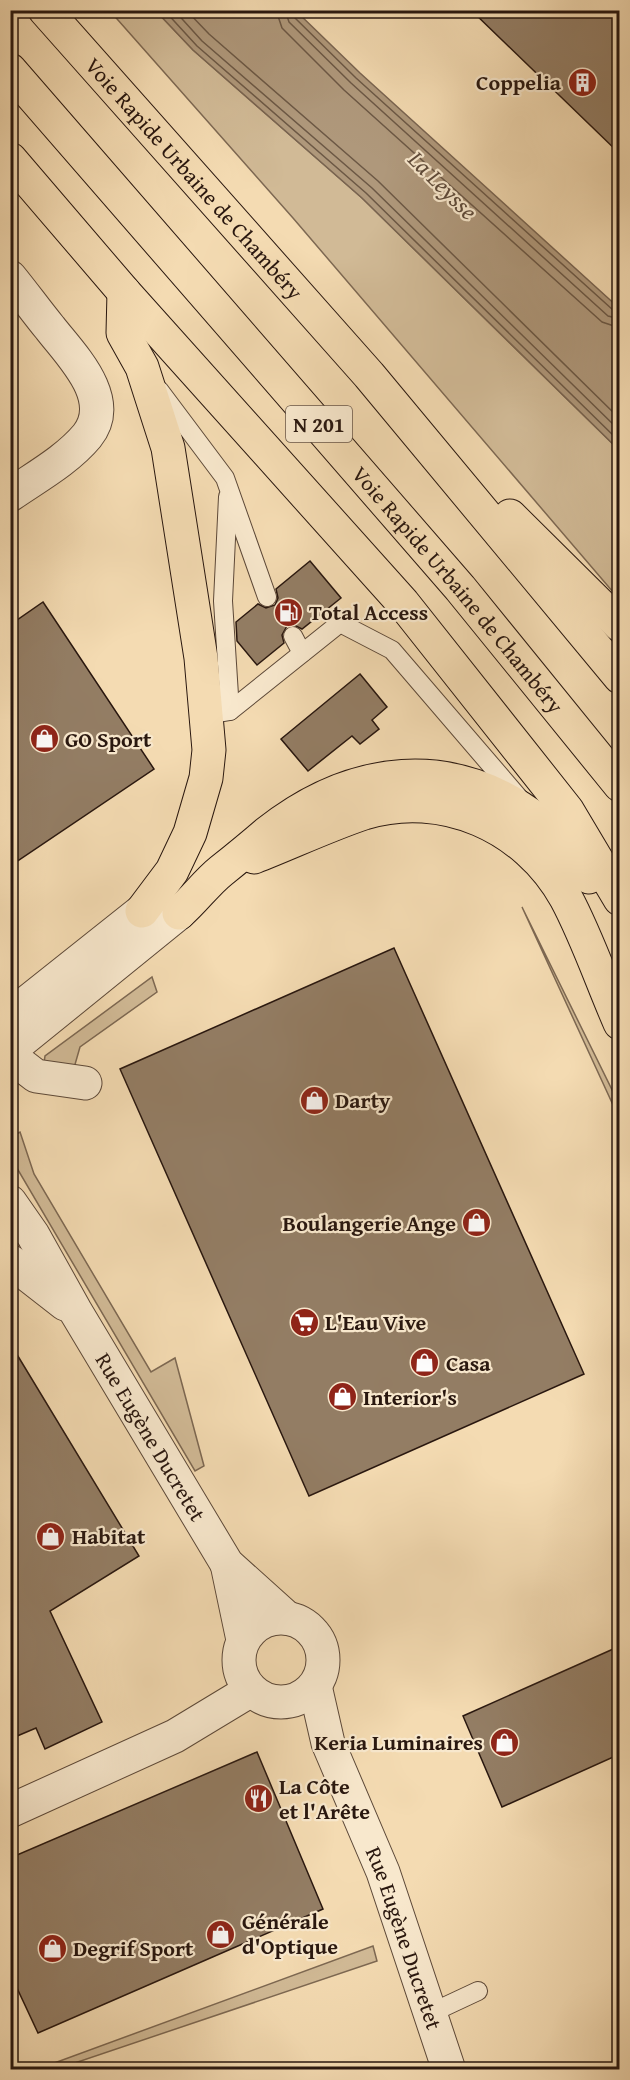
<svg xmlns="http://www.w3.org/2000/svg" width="630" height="2080" font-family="'Gentium Book Plus',serif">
<rect width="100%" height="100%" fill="#f4dbb2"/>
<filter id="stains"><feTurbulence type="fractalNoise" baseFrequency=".00333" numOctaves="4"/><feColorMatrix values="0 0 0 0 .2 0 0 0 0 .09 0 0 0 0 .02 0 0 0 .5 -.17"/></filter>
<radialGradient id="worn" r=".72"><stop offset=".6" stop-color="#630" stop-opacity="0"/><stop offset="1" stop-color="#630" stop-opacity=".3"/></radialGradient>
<g fill="#d1ba96" stroke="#7d6852" stroke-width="1.5">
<path d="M 110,11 L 156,11 L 193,50 L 362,198 L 619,450 L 619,599 L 293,218 Z"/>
<path d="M 522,907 L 619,1104 L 619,1118 Z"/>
<path d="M 152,977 L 157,992 L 80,1047 L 74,1068 L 44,1063 L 45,1056 Z"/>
<path d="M 20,1132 L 34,1174 L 151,1372 L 175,1358 L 204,1466 L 195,1471 L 11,1158 L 11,1137 Z"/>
<path d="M 373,1946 L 377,1961 L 57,2069 L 38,2069 Z"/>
</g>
<path fill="#af987b" stroke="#796450" stroke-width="1.5" d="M 156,11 L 296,11 L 360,73 L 619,308 L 619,450 L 362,198 L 193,50 Z"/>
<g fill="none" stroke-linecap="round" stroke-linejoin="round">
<g stroke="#6c5845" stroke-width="1.5">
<path d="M 164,10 L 197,46 L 366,193 L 620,442"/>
<path d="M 174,10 L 202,41 L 372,188 L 620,431"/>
<path d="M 186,10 L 209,34 L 378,181 L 620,419"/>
<path d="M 276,10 L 282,28 L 344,90 L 602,322 L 620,328"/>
<path d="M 285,10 L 289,22 L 351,83 L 608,316 L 620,319"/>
<path d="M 292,10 L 294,17 L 356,78 L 613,310 L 620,312"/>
</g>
</g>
<g fill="#937d64" stroke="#29170f" stroke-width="1.5">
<path d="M 471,10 L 620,10 L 620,154 Z"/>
<path d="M 310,561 L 341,598 L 302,629 L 294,625 L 287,626 L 282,635 L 284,643 L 257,665 L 237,641 L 236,622 L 258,604 L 266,608 L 275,605 L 278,598 L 276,589 Z"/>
<path d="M 43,602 L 154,769 L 10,866 L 10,625 Z"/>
<path d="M 360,674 L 387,707 L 372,720 L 379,729 L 360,744 L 352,736 L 308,771 L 281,739 Z"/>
<path d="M 394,948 L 584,1374 L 309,1496 L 120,1069 Z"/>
<path d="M 10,1343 L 139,1556 L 50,1611 L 102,1722 L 45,1749 L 36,1728 L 10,1739 Z"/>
<path d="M 620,1646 L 620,1754 L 502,1807 L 463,1716 Z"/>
<path d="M 257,1752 L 323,1909 L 38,2033 L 10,1973 L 10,1858 Z"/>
</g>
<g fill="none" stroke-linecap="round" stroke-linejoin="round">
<defs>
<g id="service">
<path d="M 159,390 L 225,478 L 267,597"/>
<path d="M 228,497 L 223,601 L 230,711"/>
<path d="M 293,636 L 302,653"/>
<path d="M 207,715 L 230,711 L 340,623 L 392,650 L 520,799"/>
<path d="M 431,2013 L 478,1991"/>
</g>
<g id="minor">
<path d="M 10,277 C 24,294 36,311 50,328 C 70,354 117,399 87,436 C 67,460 36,477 10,495"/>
<path d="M 10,1016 L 142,911"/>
<path d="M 10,1050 L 179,913"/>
<path d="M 10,1056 L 36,1076 L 85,1083"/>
<path id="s1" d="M 10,1202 L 33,1235 L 76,1312 L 227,1564 L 287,1618"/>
<path d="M 10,1261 L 65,1304"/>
<path d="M 227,1564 L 243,1640"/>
<circle cx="281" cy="1660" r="42"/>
<path id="s2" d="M 315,1686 L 328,1743 L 383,1872 L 449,2070"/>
<path d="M 10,1811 L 175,1736 L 251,1690"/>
</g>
<g id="trunk">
<path id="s3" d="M 45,10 L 369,375 L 620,677"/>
<path id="s4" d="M 10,70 L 460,588 L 620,785"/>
<path d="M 10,159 L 124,292 L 403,603 L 567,810 L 620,899"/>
<path d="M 124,292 L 123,333 L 142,367 L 168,448 L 201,658 L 209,750 L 206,778 L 190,833 L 172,871 L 142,911"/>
<path d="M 510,516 L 620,625"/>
<path d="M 254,857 C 290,843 328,825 364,813 C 442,789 526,826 566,898 C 587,937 602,982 620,1023"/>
<path d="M 179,913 C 195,899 206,883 221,871 C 236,859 252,846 267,833 C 352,766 452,753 540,822 C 559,837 574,860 589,877"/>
</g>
</defs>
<use href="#service" stroke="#5c4838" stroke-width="20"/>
<use href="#minor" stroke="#5c4838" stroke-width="35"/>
<use href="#trunk" stroke="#29170f" stroke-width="35"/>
<use href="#service" stroke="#f8e8cd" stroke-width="18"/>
<use href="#minor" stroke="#f8e8cd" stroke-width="33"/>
<use href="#trunk" stroke="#f4dbb2" stroke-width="33"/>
</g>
<defs>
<symbol id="building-disc" viewBox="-11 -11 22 22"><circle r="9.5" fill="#8f2418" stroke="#f8e8cd"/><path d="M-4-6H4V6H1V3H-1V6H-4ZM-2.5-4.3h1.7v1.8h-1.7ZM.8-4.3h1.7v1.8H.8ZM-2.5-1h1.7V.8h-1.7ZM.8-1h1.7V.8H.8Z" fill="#fff"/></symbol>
<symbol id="fuel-disc" viewBox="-11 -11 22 22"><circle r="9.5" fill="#8f2418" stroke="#f8e8cd"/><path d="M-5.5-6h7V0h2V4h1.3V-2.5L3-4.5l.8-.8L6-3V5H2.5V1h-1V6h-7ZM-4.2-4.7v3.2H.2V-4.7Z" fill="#fff"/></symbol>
<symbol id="shop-disc" viewBox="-11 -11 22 22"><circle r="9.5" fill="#8f2418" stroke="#f8e8cd"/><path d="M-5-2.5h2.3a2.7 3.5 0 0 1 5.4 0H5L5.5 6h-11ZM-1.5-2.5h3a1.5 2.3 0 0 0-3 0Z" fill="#fff"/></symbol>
<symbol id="supermarket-disc" viewBox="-11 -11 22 22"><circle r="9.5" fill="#8f2418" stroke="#f8e8cd"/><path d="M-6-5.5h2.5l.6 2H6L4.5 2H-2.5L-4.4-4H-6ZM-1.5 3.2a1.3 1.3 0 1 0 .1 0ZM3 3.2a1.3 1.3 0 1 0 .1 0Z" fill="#fff"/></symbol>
<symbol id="restaurant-disc" viewBox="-11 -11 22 22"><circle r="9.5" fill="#8f2418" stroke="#f8e8cd"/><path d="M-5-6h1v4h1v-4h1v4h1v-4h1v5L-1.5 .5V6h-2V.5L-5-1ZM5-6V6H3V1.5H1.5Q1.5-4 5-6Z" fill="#fff"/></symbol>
</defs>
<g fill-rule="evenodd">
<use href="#building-disc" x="566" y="66" width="33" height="33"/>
<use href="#fuel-disc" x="272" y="596" width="33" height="33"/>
<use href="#shop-disc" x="28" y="722" width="33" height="33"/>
<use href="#shop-disc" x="298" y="1084" width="33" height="33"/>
<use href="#shop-disc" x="460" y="1206" width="33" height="33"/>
<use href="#supermarket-disc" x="288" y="1306" width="33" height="33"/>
<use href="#shop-disc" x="408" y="1346" width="33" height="33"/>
<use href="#shop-disc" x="326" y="1380" width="33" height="33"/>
<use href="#shop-disc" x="34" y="1520" width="33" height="33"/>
<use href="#shop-disc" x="488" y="1726" width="33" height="33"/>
<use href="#restaurant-disc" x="242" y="1782" width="33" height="33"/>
<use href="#shop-disc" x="204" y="1918" width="33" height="33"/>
<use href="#shop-disc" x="36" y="1932" width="33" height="33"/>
</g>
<g text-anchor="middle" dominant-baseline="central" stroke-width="4.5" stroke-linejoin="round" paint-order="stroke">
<rect fill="#f8e8cd" stroke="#675648" stroke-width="1.5" x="286" y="406" width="66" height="36" rx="4.5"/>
<g font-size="21" font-weight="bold" fill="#29170f">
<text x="319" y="424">N 201</text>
</g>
<g font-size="22" font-weight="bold" fill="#29170f" stroke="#f8e8cd" text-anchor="start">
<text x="561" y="82" text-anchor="end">Coppelia</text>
<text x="309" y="612">Total Access</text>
<text x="65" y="739">GO Sport</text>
<text x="335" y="1100">Darty</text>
<text x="456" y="1223" text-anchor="end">Boulangerie Ange</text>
<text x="325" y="1322">L'Eau Vive</text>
<text x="446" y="1363">Casa</text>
<text x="363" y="1397">Interior's</text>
<text x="72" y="1536">Habitat</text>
<text x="483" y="1742" text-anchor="end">Keria Luminaires</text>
<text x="279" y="1786">La Côte<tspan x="279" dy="25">et l'Arête</tspan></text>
<text x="242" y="1921">Générale<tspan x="242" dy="25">d'Optique</tspan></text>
<text x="73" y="1948">Degrif Sport</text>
</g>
<g font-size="22" fill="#29170f" stroke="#f8e8cd">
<text stroke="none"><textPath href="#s3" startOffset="225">Voie Rapide Urbaine de Chambéry</textPath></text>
<text stroke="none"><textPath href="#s4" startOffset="686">Voie Rapide Urbaine de Chambéry</textPath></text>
<text stroke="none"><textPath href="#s1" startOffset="274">Rue Eugène Ducretet</textPath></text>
<text stroke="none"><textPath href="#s2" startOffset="268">Rue Eugène Ducretet</textPath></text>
</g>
<g font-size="24" font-style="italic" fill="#5f4b3a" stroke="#f8e8cd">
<text transform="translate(443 185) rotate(45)">La Leysse</text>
</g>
</g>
<rect width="630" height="2080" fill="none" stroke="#f4dbb2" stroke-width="36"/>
<rect x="12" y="12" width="606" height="2056" fill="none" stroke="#29170f" stroke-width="3"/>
<rect x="18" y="18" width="594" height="2044" fill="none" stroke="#29170f" stroke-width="1.5"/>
<rect width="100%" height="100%" filter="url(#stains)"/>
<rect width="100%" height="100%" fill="url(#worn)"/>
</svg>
